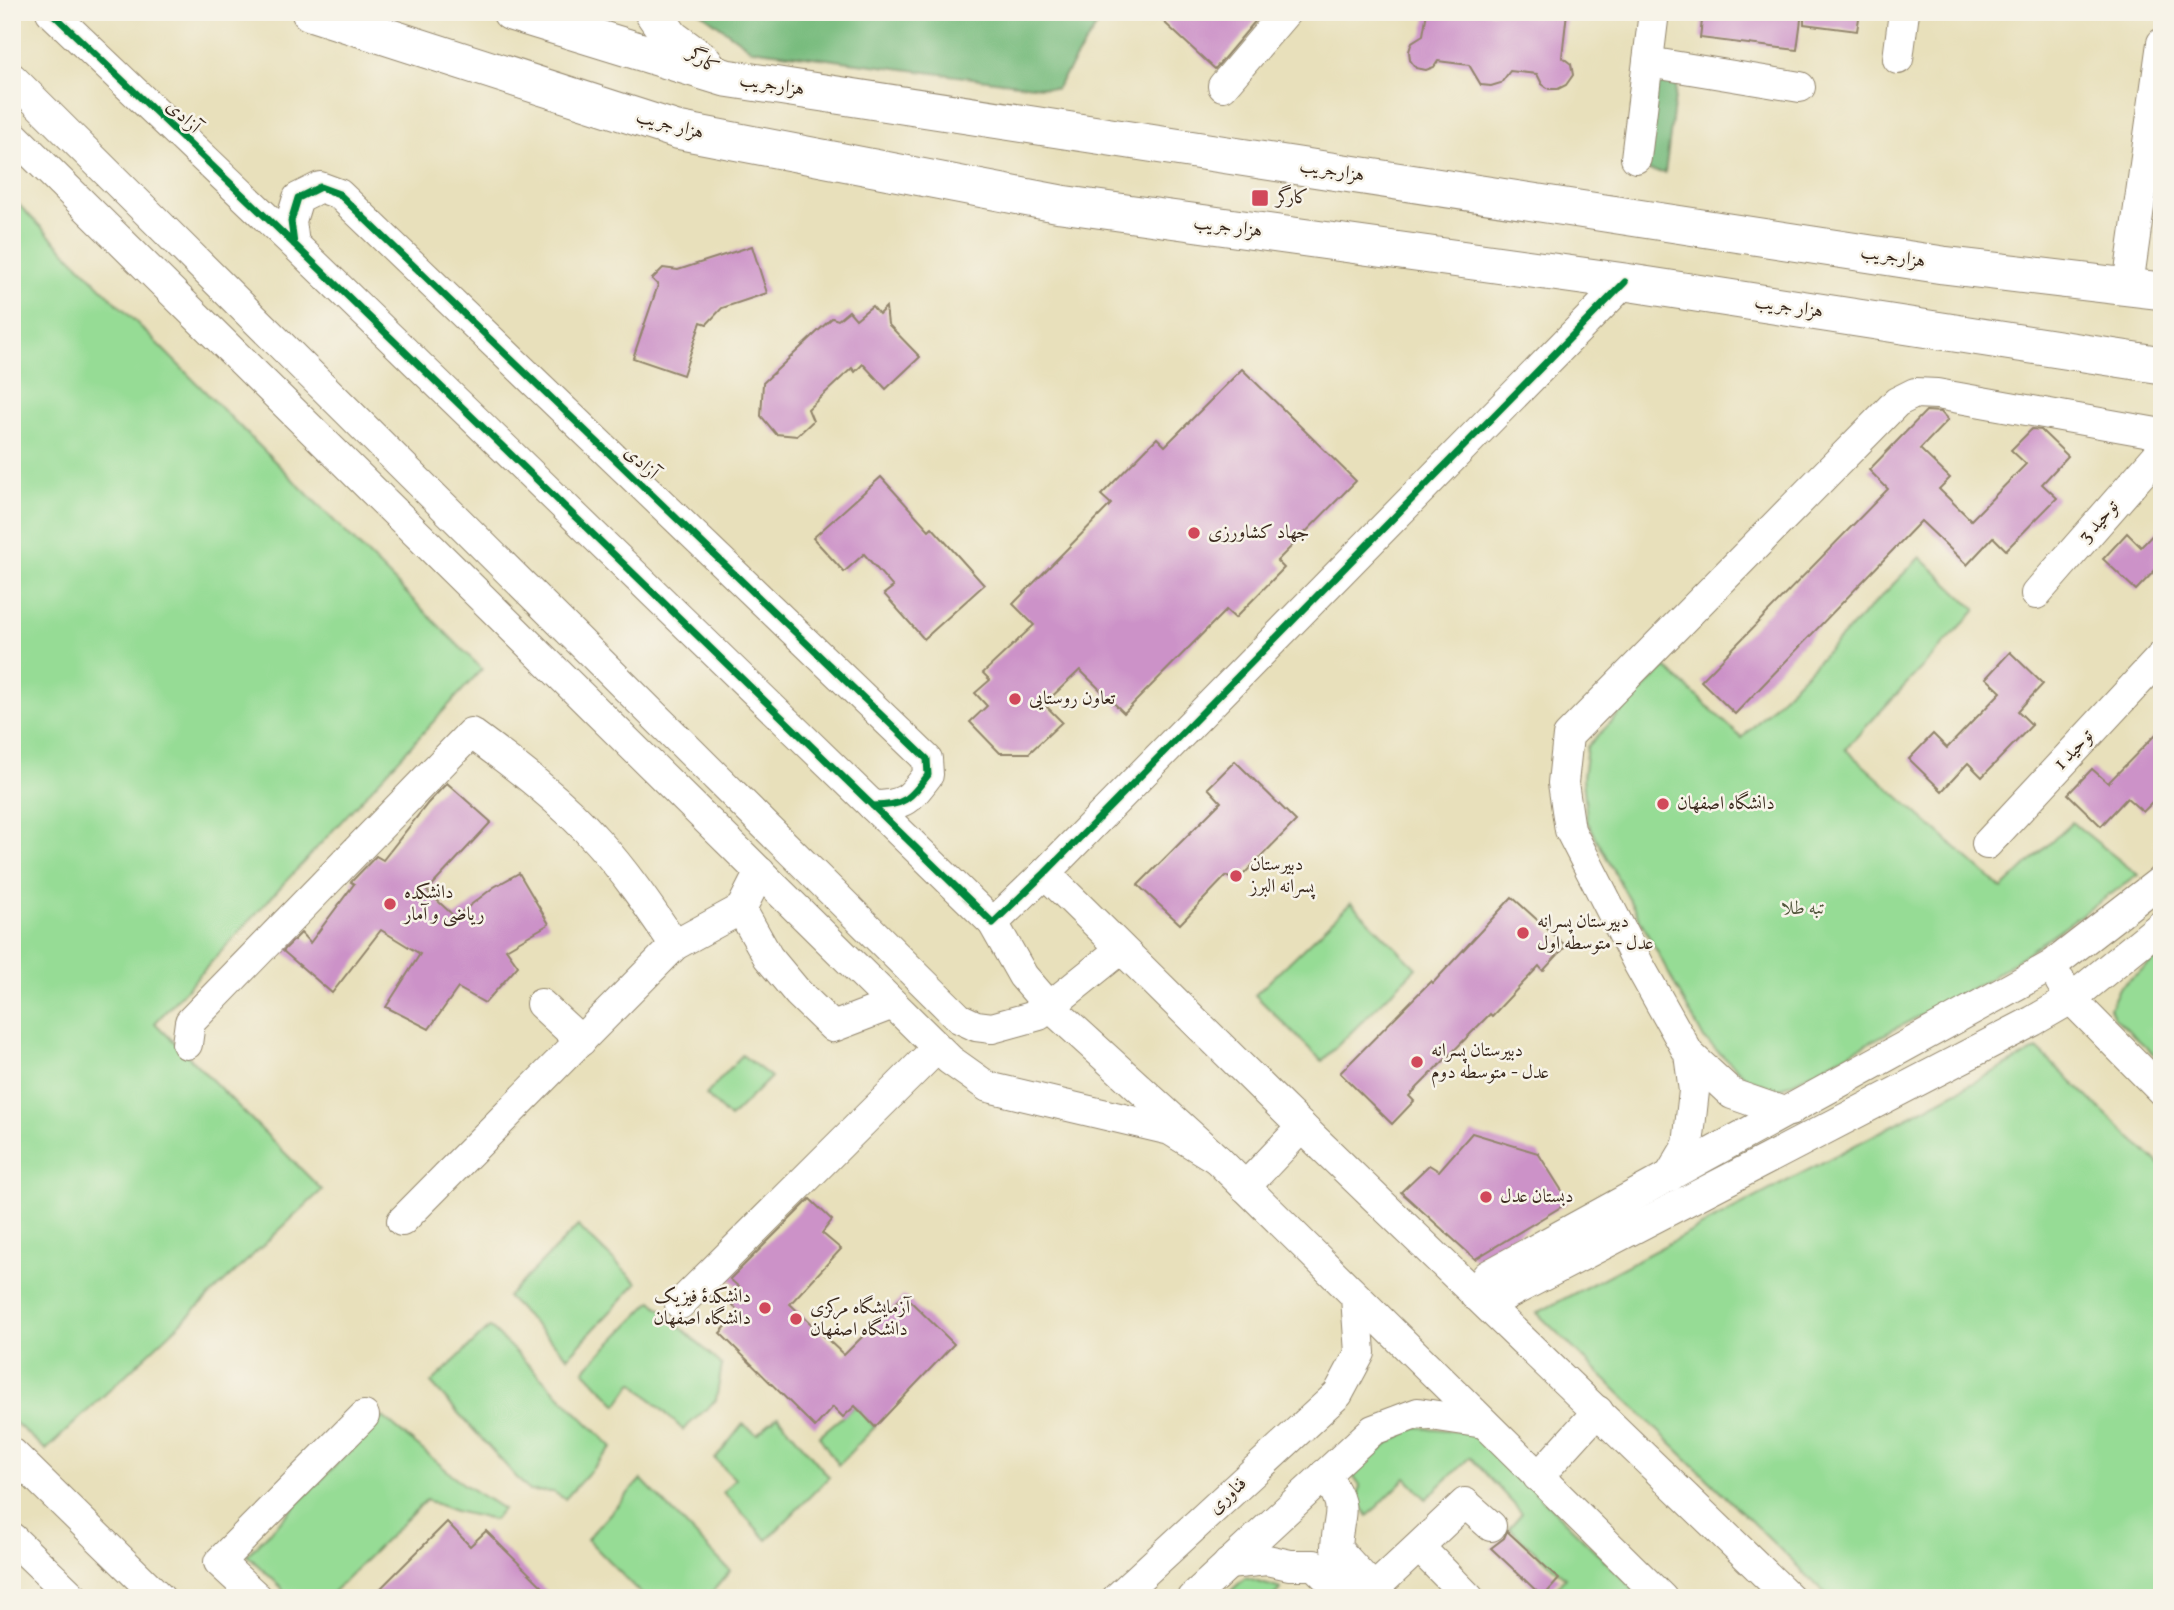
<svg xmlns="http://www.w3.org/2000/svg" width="2174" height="1610" font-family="Vollkorn,Amiri,serif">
<rect width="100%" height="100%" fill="#f7f3e8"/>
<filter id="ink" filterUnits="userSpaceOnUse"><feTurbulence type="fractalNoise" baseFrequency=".0143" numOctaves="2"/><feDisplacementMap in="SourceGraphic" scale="14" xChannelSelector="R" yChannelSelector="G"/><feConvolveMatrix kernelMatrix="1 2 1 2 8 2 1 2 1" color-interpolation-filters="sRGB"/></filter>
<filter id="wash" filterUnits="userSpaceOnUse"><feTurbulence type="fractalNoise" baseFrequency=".00686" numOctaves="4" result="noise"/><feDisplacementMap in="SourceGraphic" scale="28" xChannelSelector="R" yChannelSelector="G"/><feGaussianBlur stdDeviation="1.57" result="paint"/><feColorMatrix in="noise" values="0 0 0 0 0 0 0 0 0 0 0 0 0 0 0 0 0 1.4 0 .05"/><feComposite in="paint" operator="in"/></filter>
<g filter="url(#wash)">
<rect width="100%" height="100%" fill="#e8e0bb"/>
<g fill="#96dc95" stroke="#68835a" stroke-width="2">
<path d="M 12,198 L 482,669 L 155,1023 L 322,1190 L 46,1450 L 12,1420 Z"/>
<path d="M 1920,557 L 1976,610 L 1845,749 L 2002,889 L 2072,822 L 2138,875 L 1988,980 L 1779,1090 L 1747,1078 L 1704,1039 L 1587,821 L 1583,778 L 1587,747 L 1665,667 L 1742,738 Z"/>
<path d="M 1351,903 L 1416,968 L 1322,1061 L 1255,995 Z"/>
<path d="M 2162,954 L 2162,1062 L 2114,1017 L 2110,1008 L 2119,988 Z"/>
<path d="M 2037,1049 L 2162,1167 L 2162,1598 L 1830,1598 L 1537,1313 Z"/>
<path d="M 742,1055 L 771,1077 L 730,1118 L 706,1095 Z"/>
<path d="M 578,1226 L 637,1283 L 568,1357 L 507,1297 Z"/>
<path d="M 652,1301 L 722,1365 L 716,1400 L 683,1430 L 633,1382 L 617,1405 L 584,1370 Z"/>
<path d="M 490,1327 L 612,1447 L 565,1499 L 553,1492 L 529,1491 L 431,1383 Z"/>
<path d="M 855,1406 L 875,1427 L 838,1465 L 819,1436 Z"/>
<path d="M 778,1416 L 829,1477 L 767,1540 L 723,1492 L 735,1479 L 715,1459 L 743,1424 L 757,1434 Z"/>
<path d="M 383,1417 L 462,1483 L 503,1509 L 494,1520 L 455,1511 L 426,1500 L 327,1598 L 284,1598 L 282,1588 L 247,1555 Z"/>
<path d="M 1418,1427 L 1475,1433 L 1640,1595 L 1637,1598 L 1547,1598 L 1565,1578 L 1509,1528 L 1522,1513 L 1470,1457 L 1426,1499 L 1406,1478 L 1368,1516 L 1358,1501 L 1360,1486 L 1353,1476 C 1373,1456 1391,1438 1418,1427 Z"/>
<path d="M 641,1479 L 730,1571 L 707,1598 L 645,1598 L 587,1539 Z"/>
<path d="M 1245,1578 L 1281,1589 L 1271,1598 L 1223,1598 Z"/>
</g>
<g fill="#78bc7e" stroke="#5a734e" stroke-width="2">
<path d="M 700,12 L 1106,12 L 1056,89 L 751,49 Z"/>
<path d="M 1648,62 L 1679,67 L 1665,173 L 1634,169 Z"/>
</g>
<g id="blocks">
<g fill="#cc92c8">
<path d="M 1153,12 L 1263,12 L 1215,69 Z"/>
<path d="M 1427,12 L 1567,12 L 1562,57 L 1571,64 L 1573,75 L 1566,85 L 1558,89 L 1549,89 L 1542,84 L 1537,74 L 1510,71 L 1501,83 L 1491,86 L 1481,85 L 1469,65 L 1438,61 L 1434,67 L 1426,70 L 1416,68 L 1410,60 L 1409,51 L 1412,42 L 1423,35 Z"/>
<path d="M 1703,12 L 1802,12 L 1797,50 L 1700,38 Z"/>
<path d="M 1804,12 L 1860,12 L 1857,31 L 1804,24 Z"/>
<path d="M 752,246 L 767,293 L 722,308 L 707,324 L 701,322 L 683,375 L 633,358 L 658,285 L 652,279 L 663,268 L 678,270 Z"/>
<path d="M 872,306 L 879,314 L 886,307 L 888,324 L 920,357 L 886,389 L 863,364 L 855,372 L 852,368 L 808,409 L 813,421 L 797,436 L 776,434 L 761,416 L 763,383 L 832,318 L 838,320 L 849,311 L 856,319 Z"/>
<path d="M 1242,369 L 1356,481 L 1277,561 L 1284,568 L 1235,618 L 1226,610 L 1124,713 L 1080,670 L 1044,704 L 1062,722 L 1029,753 L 1000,753 L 970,722 L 987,706 L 975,693 L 990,680 L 983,673 L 1034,625 L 1013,604 L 1111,504 L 1101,495 L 1157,438 L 1165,446 Z"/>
<path d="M 1926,411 L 1941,412 L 1948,420 L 1920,449 L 1950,478 L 1939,489 L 1971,520 L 2026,464 L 2011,450 L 2032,429 L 2041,430 L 2068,456 L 2042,484 L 2057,498 L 2006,550 L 1993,537 L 1967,565 L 1921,521 L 1735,714 L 1701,681 L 1888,489 L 1869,470 Z"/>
<path d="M 881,477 L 929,530 L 932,527 L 984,585 L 924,639 L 884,594 L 893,587 L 864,554 L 844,572 L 813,538 Z"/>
<path d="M 2162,525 L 2162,563 L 2136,590 L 2103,559 L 2127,533 L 2141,547 Z"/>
<path d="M 2010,652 L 2043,684 L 2018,711 L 2032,725 L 1982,777 L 1968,763 L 1942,791 L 1909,759 L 1933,734 L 1947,748 L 2001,692 L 1986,678 Z"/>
<path d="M 2162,728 L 2162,793 L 2143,812 L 2127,798 L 2101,826 L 2068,794 L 2092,769 L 2108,783 Z"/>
<path d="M 1235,761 L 1296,821 L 1236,882 L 1226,876 L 1180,924 L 1138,885 L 1221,802 L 1208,788 Z"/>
<path d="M 447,783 L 491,822 L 427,891 L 455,917 L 494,887 L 519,873 L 549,924 L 506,949 L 518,966 L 485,1003 L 458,988 L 429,1029 L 386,1007 L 420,954 L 381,930 L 332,993 L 283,951 L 301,933 L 310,943 L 354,884 L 351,882 L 376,856 L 383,860 L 428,803 Z"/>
<path d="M 1512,897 L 1566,946 L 1543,971 L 1539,966 L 1492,1016 L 1490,1014 L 1409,1096 L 1414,1101 L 1392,1124 L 1340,1073 L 1431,981 L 1433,983 Z"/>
<path d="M 1472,1133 L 1538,1153 L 1569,1202 L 1475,1259 L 1401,1192 L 1429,1165 L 1439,1171 Z"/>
<path d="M 810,1199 L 832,1220 L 822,1233 L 841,1249 L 790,1304 L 844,1355 L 904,1295 L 954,1344 L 875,1427 L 855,1406 L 843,1417 L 833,1407 L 815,1427 L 720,1333 L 739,1312 L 730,1302 L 741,1289 L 730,1279 Z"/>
<path d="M 447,1522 L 470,1546 L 486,1531 L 554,1598 L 371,1598 Z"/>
<path d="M 1507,1531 L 1559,1579 L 1543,1597 L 1491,1548 L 1504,1538 Z"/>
</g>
</g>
</g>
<g filter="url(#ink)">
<use href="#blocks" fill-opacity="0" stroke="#92856c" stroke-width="2"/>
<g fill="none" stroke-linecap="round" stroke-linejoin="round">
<defs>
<g id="minor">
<path d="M 51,12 L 294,244 L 873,806 C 904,806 910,799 928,775 L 927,759 L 339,194 L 320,187 L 298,198 L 291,221 L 294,244"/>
<path d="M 1898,59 L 1904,12"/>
<path d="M 1648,62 L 1800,87"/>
<path d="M 12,78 L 959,1018 L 976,1026 L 992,1028 L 1039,1015 L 1121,949"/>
<path d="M 1223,86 L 1286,12"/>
<path d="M 12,134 L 950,1060 L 988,1087 L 1170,1130 L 1217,1159"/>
<path d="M 1636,158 L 1654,12"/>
<path d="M 2128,286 L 2162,43"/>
<path d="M 2036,594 L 2162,450"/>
<path d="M 873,806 L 993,923 L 1023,976 L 1049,1006 L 1217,1159 L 1662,1598"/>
<path d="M 1987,844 L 2162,656"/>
<path d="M 1045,873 L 1302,1127 L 1790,1598"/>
<path d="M 741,909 L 768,957 L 798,993 L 833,1027 L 893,1004"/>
<path d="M 993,923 L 1045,873 L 1625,282"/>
<path d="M 2060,981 L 2071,999 L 2162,1091"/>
<path d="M 541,1004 L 581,1041"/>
<path d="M 187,1044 L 190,1022 L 471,733 C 516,766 561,800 598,842 C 627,874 651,910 675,945"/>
<path d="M 1790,1111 L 1781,1111 L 1732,1094 L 1689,1054 L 1639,965 L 1570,830 L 1563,783 L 1568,736 L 1897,402 L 1915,393 L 1937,394 L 2162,434"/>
<path d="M 1669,1177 L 1688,1145 L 1694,1091 L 1689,1054"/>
<path d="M 1245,1187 L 1302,1127"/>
<path d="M 402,1221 L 675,945 L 741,909 L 760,872"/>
<path d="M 1475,1295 L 1487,1276 L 2051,966 L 2162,880"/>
<path d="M 1475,1295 L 1504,1296 L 2033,1021 L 2071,999 L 2162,925"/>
<path d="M 680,1304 L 937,1048"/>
<path d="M 12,1453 L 160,1598"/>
<path d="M 1325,1474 C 1350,1512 1338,1509 1336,1548 L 1382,1598"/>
<path d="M 1538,1477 L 1598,1411"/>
<path d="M 12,1538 L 74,1598"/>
<path d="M 1419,1547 L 1469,1598"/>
<path d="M 1228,1564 L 1267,1560 L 1290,1565 L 1314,1565 L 1347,1598"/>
<path d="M 258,1598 L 219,1562 L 364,1416"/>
<path d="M 1117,1598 L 1338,1394 L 1360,1353 L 1356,1297"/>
<path d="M 1192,1598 L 1373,1430 L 1418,1413 L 1484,1423"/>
<path d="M 1364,1598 L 1465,1503 L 1491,1526"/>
</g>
<g id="major">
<path d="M 310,12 L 677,130 L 1061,204 L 1625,282 L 2162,365"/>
<path d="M 511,12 L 726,78 L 1943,265 L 2162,291"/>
<path d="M 653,12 L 671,38 L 705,63"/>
</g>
</defs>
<use href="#minor" stroke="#92856c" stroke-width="32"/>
<use href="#major" stroke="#92856c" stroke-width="39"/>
<use href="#minor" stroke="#fff" stroke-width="30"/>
<use href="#major" stroke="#fff" stroke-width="37"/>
<defs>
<g id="cycleway">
<path d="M 51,12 L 294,244 L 873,806 C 904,806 910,799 928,775 L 927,759 L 339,194 L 320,187 L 298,198 L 291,221 L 294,244"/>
<path d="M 873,806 L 993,923 L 1045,873 L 1625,282"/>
</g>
</defs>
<use href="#cycleway" stroke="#f7f3e8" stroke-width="11"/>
<use href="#cycleway" stroke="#00873e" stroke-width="7"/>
</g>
</g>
<g fill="#d1495b" stroke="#f7f3e8" stroke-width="2.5">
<rect x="1251" y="189" width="18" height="18" rx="3.5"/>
<circle cx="1194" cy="533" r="7"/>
<circle cx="1015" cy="699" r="7"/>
<circle cx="1663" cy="804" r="7"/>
<circle cx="1236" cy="876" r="7"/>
<circle cx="390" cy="904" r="7"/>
<circle cx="1523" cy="933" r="7"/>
<circle cx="1417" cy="1062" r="7"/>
<circle cx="1486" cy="1197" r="7"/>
<circle cx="765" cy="1308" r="7"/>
<circle cx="796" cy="1319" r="7"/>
</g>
<g text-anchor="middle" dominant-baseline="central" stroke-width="5" stroke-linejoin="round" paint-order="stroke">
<g font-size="19" fill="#3b2a1e" stroke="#f7f3e8">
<text transform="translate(703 61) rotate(36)">کارگر</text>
<text transform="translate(772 85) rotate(9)">هزارجریب</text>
<text transform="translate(183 117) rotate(44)">آزادی</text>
<text transform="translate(670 125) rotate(15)">هزار جریب</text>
<text transform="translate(1332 171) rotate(9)">هزارجریب</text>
<text transform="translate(1228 227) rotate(8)">هزار جریب</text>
<text transform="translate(1893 257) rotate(9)">هزارجریب</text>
<text transform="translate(1789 307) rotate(9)">هزار جریب</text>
<text transform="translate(641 463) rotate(44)">آزادی</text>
<text transform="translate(2099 522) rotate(-49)">توحید 3</text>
<text transform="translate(2074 750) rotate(-47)">توحید 1</text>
<text transform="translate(1228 1496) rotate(-43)">فناوری</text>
</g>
<g font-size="19" fill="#3b2a1e" stroke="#f7f3e8" text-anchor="start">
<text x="1276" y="198">کارگر</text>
<text x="1208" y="533">جهاد کشاورزی</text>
<text x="1029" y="699">تعاون روستایی</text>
<text x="1677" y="804">دانشگاه اصفهان</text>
<text x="1250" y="865">دبیرستان<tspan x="1250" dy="22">پسرانه البرز</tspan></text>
<text x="404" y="893">دانشکده<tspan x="404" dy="22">ریاضی و آمار</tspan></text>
<text x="1537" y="922">دبیرستان پسرانه<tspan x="1537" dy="22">عدل - متوسطه اول</tspan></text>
<text x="1431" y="1051">دبیرستان پسرانه<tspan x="1431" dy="22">عدل - متوسطه دوم</tspan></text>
<text x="1500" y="1197">دبستان عدل</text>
<text x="751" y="1297" text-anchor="end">دانشکدهٔ فیزیک<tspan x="751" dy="22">دانشگاه اصفهان</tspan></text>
<text x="810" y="1308">آزمایشگاه مرکزی<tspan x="810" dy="22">دانشگاه اصفهان</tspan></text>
</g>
<g font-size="19" fill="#52563c" stroke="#f7f3e8">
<text x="1803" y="909">تبه طلا</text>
</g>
</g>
<rect width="2174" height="1610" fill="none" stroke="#f7f3e8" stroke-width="42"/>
</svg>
